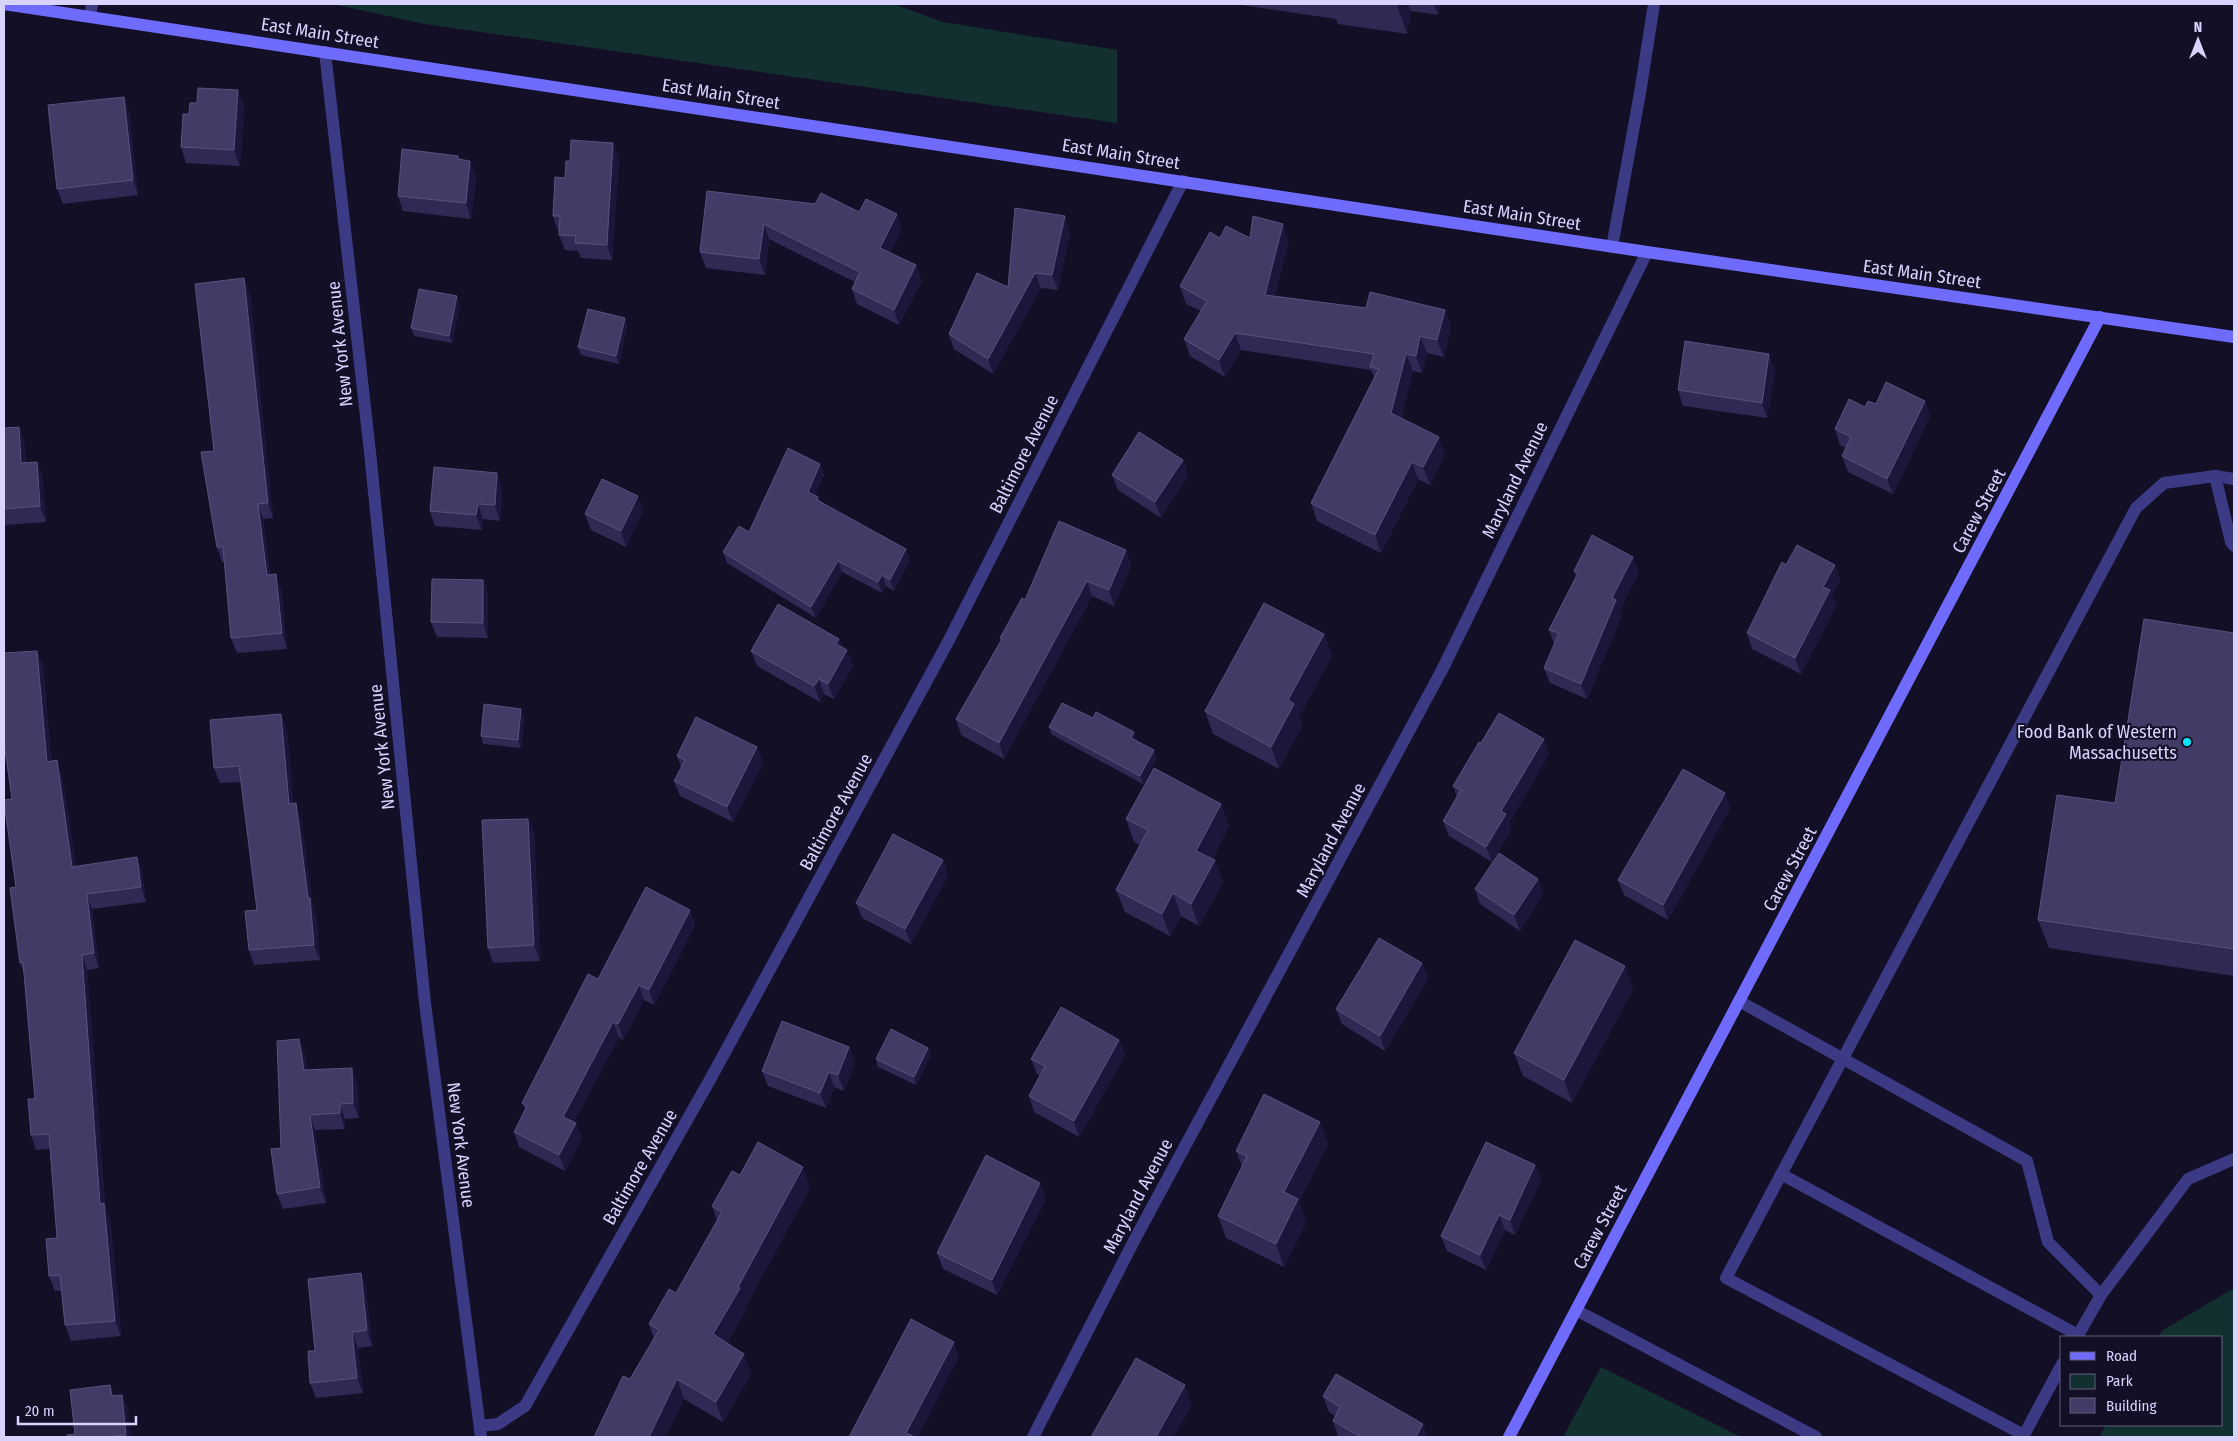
<svg xmlns="http://www.w3.org/2000/svg" width="2238" height="1441" font-family="'Fira Sans Condensed',sans-serif">
<rect width="100%" height="100%" fill="#130f26"/>
<g fill="#12302f">
<path d="M 332,4 L 893,4 L 943,22 L 1117,50 L 1117,123 L 425,24 Z"/>
<path d="M 2234,1288 L 2234,1437 L 2099,1437 L 2106,1425 L 2222,1425 L 2222,1337 L 2158,1337 L 2163,1330 Z"/>
<path d="M 1601,1367 L 1741,1437 L 1563,1437 Z"/>
</g>
<g fill="none" stroke-linecap="round" stroke-linejoin="round">
<g stroke="#3d3a85" stroke-width="12">
<path d="M 90,17 L 92,4"/>
<path d="M 1612,247 L 1640,93 L 1654,4"/>
<path d="M 2215,476 L 2231,542 L 2234,546"/>
<path d="M 1739,1001 L 2027,1161 L 2048,1242 L 2101,1295 L 2077,1337"/>
<path d="M 1781,1174 L 2078,1335"/>
<path d="M 2101,1295 L 2188,1179 L 2234,1159"/>
<path d="M 1576,1310 L 1816,1437"/>
<path d="M 2062,1364 L 2024,1435 L 1726,1278 L 2136,508 L 2164,483 L 2215,476 L 2234,479"/>
</g>
<g stroke="#3d3a85" stroke-width="12">
<path d="M 325,52 L 370,452 L 425,1003 L 481,1437"/>
<path d="M 480,1426 L 498,1424 L 525,1406 L 712,1076 L 949,640 L 1183,181"/>
<path d="M 1033,1437 L 1136,1237 L 1442,670 L 1647,252"/>
</g>
<g stroke="#6f6bff" stroke-width="12">
<path d="M 4,4 L 1647,252 L 2234,337"/>
<path d="M 1509,1437 L 2100,317"/>
</g>
</g>
<g fill="#312854">
<path d="M 1234,4 L 1440,4 L 1438,15 L 1411,11 L 1407,34 L 1338,24 L 1336,19 Z"/>
<path d="M 244,105 L 240,166 L 186,163 L 181,147 L 189,114 Z"/>
<path d="M 129,112 L 138,195 L 63,204 L 57,189 Z"/>
<path d="M 458,156 L 460,160 L 476,176 L 471,219 L 403,211 L 398,196 Z"/>
<path d="M 619,158 L 612,260 L 581,258 L 578,251 L 565,250 L 559,235 L 559,231 L 558,231 L 553,216 L 565,178 Z"/>
<path d="M 707,191 L 902,229 L 890,253 L 922,281 L 899,325 L 857,304 L 852,289 L 855,282 L 769,239 L 765,275 L 706,268 L 700,252 Z"/>
<path d="M 1070,232 L 1058,290 L 1041,288 L 993,374 L 954,349 L 949,334 L 1008,287 Z"/>
<path d="M 1220,238 L 1250,238 L 1289,241 L 1275,296 L 1366,308 L 1445,310 L 1451,328 L 1444,357 L 1427,353 L 1422,373 L 1413,371 L 1401,417 L 1445,454 L 1430,485 L 1418,479 L 1381,553 L 1317,521 L 1311,503 L 1374,377 L 1371,370 L 1241,350 L 1225,377 L 1190,356 L 1184,339 L 1201,311 L 1186,304 L 1180,286 Z"/>
<path d="M 244,278 L 250,294 L 273,518 L 263,519 L 270,574 L 281,589 L 287,649 L 237,653 L 231,638 L 225,562 L 222,562 L 217,547 L 214,451 Z"/>
<path d="M 460,304 L 452,343 L 414,336 L 411,328 Z"/>
<path d="M 627,326 L 619,364 L 581,355 L 578,347 Z"/>
<path d="M 1775,369 L 1767,418 L 1683,406 L 1678,390 Z"/>
<path d="M 1925,401 L 1930,416 L 1893,494 L 1848,472 L 1842,456 L 1846,448 L 1840,445 L 1835,429 L 1865,407 L 1876,404 Z"/>
<path d="M 19,427 L 24,442 L 26,462 L 37,462 L 42,477 L 46,522 L 4,525 L 4,428 Z"/>
<path d="M 1183,460 L 1188,475 L 1161,518 L 1118,490 L 1112,475 Z"/>
<path d="M 820,464 L 824,475 L 815,495 L 820,501 L 910,560 L 894,591 L 886,586 L 882,593 L 842,572 L 816,618 L 727,563 L 723,552 L 749,532 Z"/>
<path d="M 497,473 L 502,488 L 500,521 L 483,519 L 482,530 L 435,526 L 430,511 Z"/>
<path d="M 643,511 L 626,547 L 591,530 L 585,514 Z"/>
<path d="M 1126,550 L 1131,565 L 1114,606 L 1092,596 L 1004,759 L 961,735 L 956,719 L 1001,640 L 1000,638 L 1025,600 Z"/>
<path d="M 1786,565 L 1835,565 L 1840,580 L 1832,595 L 1836,606 L 1801,674 L 1752,649 L 1747,633 Z"/>
<path d="M 1574,571 L 1639,572 L 1620,609 L 1622,615 L 1587,699 L 1550,683 L 1544,668 L 1554,644 L 1549,630 L 1576,577 Z"/>
<path d="M 483,580 L 488,595 L 488,638 L 437,637 L 431,622 Z"/>
<path d="M 2234,633 L 2234,976 L 2049,948 L 2038,920 L 2115,803 Z"/>
<path d="M 1324,634 L 1332,656 L 1299,717 L 1302,726 L 1279,769 L 1213,734 L 1205,711 Z"/>
<path d="M 839,639 L 842,647 L 847,650 L 853,666 L 834,699 L 824,694 L 820,702 L 757,666 L 751,651 Z"/>
<path d="M 37,651 L 43,666 L 51,761 L 62,776 L 76,867 L 137,857 L 142,872 L 146,902 L 92,909 L 99,968 L 87,970 L 105,1204 L 110,1218 L 121,1336 L 71,1341 L 65,1325 L 62,1291 L 55,1291 L 49,1276 L 57,1238 L 50,1149 L 36,1150 L 31,1135 L 35,1099 L 24,973 L 20,963 L 12,799 Z"/>
<path d="M 524,717 L 521,748 L 483,744 L 481,736 Z"/>
<path d="M 1093,718 L 1137,740 L 1137,741 L 1157,757 L 1143,784 L 1052,735 L 1049,727 Z"/>
<path d="M 287,729 L 293,804 L 301,819 L 312,903 L 316,914 L 320,960 L 254,965 L 249,950 L 257,910 L 241,782 L 220,783 L 214,768 Z"/>
<path d="M 1481,743 L 1549,754 L 1509,823 L 1511,829 L 1492,862 L 1449,836 L 1443,821 L 1457,797 L 1453,786 Z"/>
<path d="M 757,747 L 763,763 L 733,822 L 680,796 L 674,781 L 681,767 L 677,756 Z"/>
<path d="M 1725,793 L 1730,808 L 1668,920 L 1624,895 L 1618,880 Z"/>
<path d="M 1221,804 L 1229,826 L 1212,859 L 1223,882 L 1199,926 L 1181,916 L 1170,936 L 1125,912 L 1116,890 L 1140,845 L 1134,842 L 1126,819 Z"/>
<path d="M 528,819 L 534,834 L 540,961 L 493,963 L 488,948 Z"/>
<path d="M 943,860 L 948,875 L 911,944 L 862,918 L 856,903 Z"/>
<path d="M 1475,889 L 1543,894 L 1520,931 L 1480,904 Z"/>
<path d="M 690,910 L 695,925 L 654,1005 L 644,1000 L 623,1040 L 619,1037 L 574,1122 L 582,1138 L 565,1171 L 519,1147 L 514,1132 L 525,1110 L 522,1103 L 598,979 Z"/>
<path d="M 1422,963 L 1428,978 L 1385,1051 L 1342,1024 L 1336,1009 Z"/>
<path d="M 1633,989 L 1572,1103 L 1523,1076 L 1514,1053 Z"/>
<path d="M 1119,1040 L 1125,1055 L 1079,1137 L 1034,1112 L 1029,1096 L 1040,1076 L 1037,1074 L 1031,1059 Z"/>
<path d="M 849,1047 L 855,1063 L 844,1091 L 834,1087 L 826,1108 L 768,1086 L 762,1071 Z"/>
<path d="M 928,1048 L 931,1055 L 916,1085 L 878,1067 L 876,1059 Z"/>
<path d="M 305,1054 L 307,1070 L 357,1083 L 359,1118 L 345,1119 L 345,1129 L 315,1130 L 326,1203 L 283,1209 L 277,1194 L 281,1148 Z"/>
<path d="M 1328,1144 L 1299,1202 L 1306,1222 L 1284,1267 L 1226,1238 L 1218,1216 L 1242,1166 L 1236,1151 Z"/>
<path d="M 1535,1165 L 1541,1180 L 1515,1235 L 1505,1230 L 1486,1270 L 1447,1251 L 1441,1236 Z"/>
<path d="M 740,1175 L 810,1188 L 746,1306 L 747,1308 L 727,1343 L 744,1354 L 751,1374 L 723,1422 L 684,1399 L 630,1379 L 654,1339 L 649,1324 L 676,1293 L 717,1220 L 712,1206 Z"/>
<path d="M 1046,1198 L 997,1295 L 943,1269 L 937,1253 Z"/>
<path d="M 361,1273 L 366,1288 L 372,1346 L 358,1348 L 363,1393 L 316,1398 L 310,1383 L 315,1351 Z"/>
<path d="M 122,1395 L 128,1410 L 131,1437 L 67,1437 L 75,1434 L 115,1396 Z"/>
<path d="M 1323,1396 L 1428,1437 L 1340,1437 L 1338,1436 L 1333,1421 L 1335,1416 L 1329,1412 Z"/>
</g>
<g fill="#1d163a">
<path d="M 1397,4 L 1408,4 L 1411,11 L 1407,34 L 1397,5 Z"/>
<path d="M 1434,4 L 1440,4 L 1438,15 Z"/>
<path d="M 238,90 L 244,105 L 240,166 L 234,150 Z"/>
<path d="M 124,97 L 129,112 L 138,195 L 133,180 Z"/>
<path d="M 613,143 L 619,158 L 612,260 L 607,245 Z"/>
<path d="M 470,161 L 476,176 L 471,219 L 466,203 Z"/>
<path d="M 897,214 L 902,229 L 885,263 L 880,248 Z"/>
<path d="M 1065,216 L 1070,232 L 1058,290 L 1052,275 Z"/>
<path d="M 764,224 L 769,239 L 765,275 L 759,259 Z"/>
<path d="M 1283,224 L 1289,241 L 1271,312 L 1265,295 Z"/>
<path d="M 916,265 L 922,281 L 899,325 L 894,310 Z"/>
<path d="M 1035,273 L 1041,288 L 993,374 L 988,359 Z"/>
<path d="M 244,278 L 250,294 L 273,518 L 268,503 Z"/>
<path d="M 457,296 L 460,304 L 452,343 L 449,336 Z"/>
<path d="M 1445,310 L 1451,328 L 1444,357 L 1437,340 Z"/>
<path d="M 625,318 L 627,326 L 619,364 L 616,356 Z"/>
<path d="M 1235,333 L 1241,350 L 1225,377 L 1219,360 Z"/>
<path d="M 1420,336 L 1427,353 L 1422,373 L 1416,356 Z"/>
<path d="M 1406,354 L 1413,371 L 1397,430 L 1391,413 Z"/>
<path d="M 1769,354 L 1775,369 L 1767,418 L 1762,403 Z"/>
<path d="M 1925,401 L 1930,416 L 1893,494 L 1887,479 Z"/>
<path d="M 19,427 L 24,442 L 27,478 L 21,463 Z"/>
<path d="M 1439,437 L 1445,454 L 1430,485 L 1423,467 Z"/>
<path d="M 1183,460 L 1188,475 L 1161,518 L 1155,502 Z"/>
<path d="M 37,462 L 42,477 L 46,522 L 40,506 Z"/>
<path d="M 1412,462 L 1418,479 L 1381,553 L 1375,535 Z"/>
<path d="M 820,464 L 824,475 L 812,503 L 808,492 Z"/>
<path d="M 497,473 L 502,488 L 500,521 L 495,505 Z"/>
<path d="M 638,496 L 643,511 L 626,547 L 621,531 Z"/>
<path d="M 258,504 L 263,519 L 272,590 L 267,575 Z"/>
<path d="M 478,504 L 483,519 L 482,530 L 476,515 Z"/>
<path d="M 906,549 L 910,560 L 894,591 L 890,580 Z"/>
<path d="M 1126,550 L 1131,565 L 1114,606 L 1109,590 Z"/>
<path d="M 1633,557 L 1639,572 L 1620,609 L 1622,615 L 1587,699 L 1581,684 L 1612,598 Z"/>
<path d="M 838,561 L 842,572 L 816,618 L 811,607 Z"/>
<path d="M 1835,565 L 1840,580 L 1832,595 L 1836,606 L 1801,674 L 1795,658 L 1823,587 Z"/>
<path d="M 276,574 L 281,589 L 287,649 L 282,633 Z"/>
<path d="M 882,575 L 886,586 L 882,593 L 878,582 Z"/>
<path d="M 483,580 L 488,595 L 488,638 L 483,623 Z"/>
<path d="M 1087,581 L 1092,596 L 1004,759 L 999,743 Z"/>
<path d="M 1324,634 L 1332,656 L 1299,717 L 1302,726 L 1279,769 L 1271,747 L 1288,700 Z"/>
<path d="M 839,639 L 844,655 L 836,644 Z"/>
<path d="M 847,650 L 853,666 L 834,699 L 828,684 Z"/>
<path d="M 37,651 L 43,666 L 52,777 L 47,762 Z"/>
<path d="M 819,679 L 824,694 L 820,702 L 814,686 Z"/>
<path d="M 521,709 L 524,717 L 521,748 L 518,740 Z"/>
<path d="M 281,714 L 287,729 L 294,820 L 289,804 Z"/>
<path d="M 1134,732 L 1137,740 L 1134,746 L 1131,738 Z"/>
<path d="M 1544,739 L 1549,754 L 1509,823 L 1511,829 L 1492,862 L 1486,847 L 1501,811 Z"/>
<path d="M 757,747 L 763,763 L 733,822 L 727,807 Z"/>
<path d="M 1154,750 L 1157,757 L 1143,784 L 1140,776 Z"/>
<path d="M 57,760 L 62,776 L 78,882 L 72,867 Z"/>
<path d="M 1725,793 L 1730,808 L 1668,920 L 1663,905 Z"/>
<path d="M 296,803 L 301,819 L 312,903 L 316,914 L 320,960 L 314,945 Z"/>
<path d="M 1221,804 L 1229,826 L 1204,873 L 1196,851 Z"/>
<path d="M 528,819 L 534,834 L 540,961 L 534,945 Z"/>
<path d="M 137,857 L 142,872 L 146,902 L 141,887 Z"/>
<path d="M 943,860 L 948,875 L 911,944 L 905,929 Z"/>
<path d="M 1215,860 L 1223,882 L 1199,926 L 1191,904 Z"/>
<path d="M 1538,879 L 1543,894 L 1520,931 L 1514,915 Z"/>
<path d="M 1173,893 L 1181,916 L 1170,936 L 1162,914 Z"/>
<path d="M 87,894 L 92,909 L 99,968 L 94,953 Z"/>
<path d="M 690,910 L 695,925 L 654,1005 L 649,990 Z"/>
<path d="M 82,955 L 87,970 L 105,1204 L 110,1218 L 121,1336 L 115,1321 L 100,1204 Z"/>
<path d="M 1422,963 L 1428,978 L 1385,1051 L 1380,1036 Z"/>
<path d="M 1625,966 L 1633,989 L 1572,1103 L 1564,1080 Z"/>
<path d="M 639,985 L 644,1000 L 623,1040 L 618,1024 Z"/>
<path d="M 613,1022 L 619,1037 L 569,1132 L 563,1117 Z"/>
<path d="M 299,1039 L 305,1054 L 309,1085 L 304,1070 Z"/>
<path d="M 1119,1040 L 1125,1055 L 1079,1137 L 1074,1121 Z"/>
<path d="M 849,1047 L 855,1063 L 844,1091 L 838,1075 Z"/>
<path d="M 928,1048 L 931,1055 L 916,1085 L 914,1077 Z"/>
<path d="M 352,1068 L 357,1083 L 359,1118 L 353,1103 Z"/>
<path d="M 829,1072 L 834,1087 L 826,1108 L 820,1093 Z"/>
<path d="M 340,1104 L 345,1119 L 345,1129 L 340,1113 Z"/>
<path d="M 310,1115 L 315,1130 L 326,1203 L 320,1187 Z"/>
<path d="M 1320,1122 L 1328,1144 L 1299,1202 L 1306,1222 L 1284,1267 L 1276,1244 L 1284,1192 Z"/>
<path d="M 576,1123 L 582,1138 L 565,1171 L 559,1155 Z"/>
<path d="M 1535,1165 L 1541,1180 L 1515,1235 L 1510,1220 Z"/>
<path d="M 803,1167 L 810,1188 L 746,1306 L 747,1308 L 720,1355 L 713,1334 Z"/>
<path d="M 1040,1183 L 1046,1198 L 997,1295 L 992,1280 Z"/>
<path d="M 1499,1215 L 1505,1230 L 1486,1270 L 1480,1255 Z"/>
<path d="M 361,1273 L 366,1288 L 372,1346 L 367,1330 Z"/>
<path d="M 352,1332 L 358,1348 L 363,1393 L 357,1378 Z"/>
<path d="M 954,1342 L 959,1357 L 918,1437 L 908,1437 L 906,1433 Z"/>
<path d="M 744,1354 L 751,1374 L 723,1422 L 716,1402 Z"/>
<path d="M 677,1379 L 684,1399 L 666,1437 L 649,1437 Z"/>
<path d="M 110,1385 L 116,1400 L 112,1396 Z"/>
<path d="M 1185,1385 L 1192,1405 L 1174,1437 L 1156,1437 Z"/>
<path d="M 122,1395 L 128,1410 L 131,1437 L 127,1437 L 126,1435 Z"/>
<path d="M 1423,1424 L 1428,1437 L 1416,1437 Z"/>
</g>
<g fill="#433a66" stroke="#5a527e">
<path d="M 1385,4 L 1397,4 L 1397,5 Z"/>
<path d="M 198,88 L 238,90 L 234,150 L 181,147 L 183,114 L 189,114 L 190,103 L 197,103 Z"/>
<path d="M 124,97 L 133,180 L 57,189 L 48,105 Z"/>
<path d="M 571,140 L 613,143 L 607,245 L 575,243 L 576,236 L 559,235 L 560,216 L 553,216 L 555,177 L 565,178 L 566,161 L 570,161 Z"/>
<path d="M 402,149 L 458,156 L 458,159 L 470,161 L 466,203 L 398,196 Z"/>
<path d="M 707,191 L 815,204 L 821,193 L 859,212 L 866,199 L 897,214 L 880,248 L 916,265 L 894,310 L 852,289 L 860,272 L 764,224 L 759,259 L 700,252 Z"/>
<path d="M 1015,208 L 1065,216 L 1052,275 L 1035,273 L 988,359 L 949,334 L 977,273 L 1008,287 Z"/>
<path d="M 1253,216 L 1283,224 L 1265,295 L 1366,308 L 1370,292 L 1445,310 L 1437,340 L 1420,336 L 1416,356 L 1406,354 L 1391,413 L 1439,437 L 1423,467 L 1412,462 L 1375,535 L 1311,503 L 1379,369 L 1370,367 L 1374,354 L 1235,333 L 1219,360 L 1184,339 L 1207,301 L 1180,286 L 1210,232 L 1220,238 L 1226,226 L 1250,238 Z"/>
<path d="M 244,278 L 268,503 L 258,504 L 267,575 L 276,574 L 282,633 L 231,638 L 223,547 L 217,547 L 201,452 L 214,451 L 195,284 Z"/>
<path d="M 419,289 L 457,296 L 449,336 L 411,328 Z"/>
<path d="M 588,309 L 625,318 L 616,356 L 578,347 Z"/>
<path d="M 1685,341 L 1769,354 L 1762,403 L 1678,390 Z"/>
<path d="M 1886,382 L 1925,401 L 1887,479 L 1842,456 L 1851,437 L 1835,429 L 1849,399 L 1865,407 L 1868,401 L 1876,404 Z"/>
<path d="M 19,427 L 21,463 L 37,462 L 40,506 L 4,509 L 4,428 Z"/>
<path d="M 1139,432 L 1183,460 L 1155,502 L 1112,475 Z"/>
<path d="M 788,448 L 820,464 L 808,492 L 818,497 L 817,500 L 906,549 L 890,580 L 882,575 L 878,582 L 838,561 L 811,607 L 723,552 L 739,526 L 749,532 Z"/>
<path d="M 434,467 L 497,473 L 495,505 L 478,504 L 476,515 L 430,511 Z"/>
<path d="M 602,479 L 638,496 L 621,531 L 585,514 Z"/>
<path d="M 1059,521 L 1126,550 L 1109,590 L 1087,581 L 999,743 L 956,719 L 1002,639 L 1000,638 L 1022,598 L 1025,600 Z"/>
<path d="M 1592,535 L 1633,557 L 1612,598 L 1616,600 L 1581,684 L 1544,668 L 1559,633 L 1549,630 L 1578,573 L 1574,571 Z"/>
<path d="M 1797,545 L 1835,565 L 1823,587 L 1830,590 L 1795,658 L 1747,633 L 1782,562 L 1786,565 Z"/>
<path d="M 432,579 L 483,580 L 483,623 L 431,622 Z"/>
<path d="M 1264,603 L 1324,634 L 1288,700 L 1294,704 L 1271,747 L 1205,711 Z"/>
<path d="M 778,604 L 839,639 L 836,644 L 847,650 L 828,684 L 819,679 L 814,686 L 751,651 Z"/>
<path d="M 2144,619 L 2234,633 L 2234,949 L 2038,920 L 2057,795 L 2115,803 Z"/>
<path d="M 37,651 L 47,762 L 57,760 L 72,867 L 137,857 L 141,887 L 87,894 L 94,953 L 82,955 L 100,1204 L 104,1203 L 115,1321 L 65,1325 L 60,1275 L 49,1276 L 46,1239 L 57,1238 L 49,1134 L 31,1135 L 28,1099 L 35,1099 L 23,962 L 20,963 L 10,888 L 16,887 L 4,802 L 4,800 L 12,799 L 4,742 L 4,653 Z"/>
<path d="M 1062,703 L 1093,718 L 1096,712 L 1134,732 L 1131,738 L 1154,750 L 1140,776 L 1049,727 Z"/>
<path d="M 484,704 L 521,709 L 518,740 L 481,736 Z"/>
<path d="M 1499,713 L 1544,739 L 1501,811 L 1506,814 L 1486,847 L 1443,821 L 1461,790 L 1453,786 L 1479,742 L 1481,743 Z"/>
<path d="M 281,714 L 289,804 L 296,803 L 308,898 L 310,898 L 314,945 L 249,950 L 245,911 L 257,910 L 239,766 L 214,768 L 210,720 Z"/>
<path d="M 696,717 L 757,747 L 727,807 L 674,781 L 685,760 L 677,756 Z"/>
<path d="M 1154,768 L 1221,804 L 1196,851 L 1215,860 L 1191,904 L 1173,893 L 1162,914 L 1116,890 L 1148,830 L 1126,819 Z"/>
<path d="M 1683,769 L 1725,793 L 1663,905 L 1618,880 Z"/>
<path d="M 528,819 L 534,945 L 488,948 L 482,820 Z"/>
<path d="M 893,834 L 943,860 L 905,929 L 856,903 Z"/>
<path d="M 1499,853 L 1538,879 L 1514,915 L 1475,889 Z"/>
<path d="M 646,887 L 690,910 L 649,990 L 639,985 L 618,1024 L 613,1022 L 563,1117 L 576,1123 L 559,1155 L 514,1132 L 527,1106 L 522,1103 L 588,974 L 598,979 Z"/>
<path d="M 1379,938 L 1422,963 L 1380,1036 L 1336,1009 Z"/>
<path d="M 1575,940 L 1625,966 L 1564,1080 L 1514,1053 Z"/>
<path d="M 1061,1007 L 1119,1040 L 1074,1121 L 1029,1096 L 1045,1066 L 1031,1059 Z"/>
<path d="M 782,1021 L 849,1047 L 838,1075 L 829,1072 L 820,1093 L 762,1071 Z"/>
<path d="M 891,1029 L 928,1048 L 914,1077 L 876,1059 Z"/>
<path d="M 299,1039 L 304,1070 L 352,1068 L 353,1103 L 340,1104 L 340,1113 L 310,1115 L 320,1187 L 277,1194 L 271,1149 L 281,1148 L 277,1041 Z"/>
<path d="M 1264,1094 L 1320,1122 L 1284,1192 L 1298,1199 L 1276,1244 L 1218,1216 L 1247,1156 L 1236,1151 Z"/>
<path d="M 758,1142 L 803,1167 L 738,1287 L 740,1288 L 713,1334 L 744,1354 L 716,1402 L 677,1379 L 649,1437 L 594,1437 L 623,1376 L 630,1379 L 659,1330 L 649,1324 L 669,1289 L 676,1293 L 722,1212 L 712,1206 L 732,1171 L 740,1175 Z"/>
<path d="M 1486,1142 L 1535,1165 L 1510,1220 L 1499,1215 L 1480,1255 L 1441,1236 Z"/>
<path d="M 986,1155 L 1040,1183 L 992,1280 L 937,1253 Z"/>
<path d="M 361,1273 L 367,1330 L 352,1332 L 357,1378 L 310,1383 L 308,1351 L 315,1351 L 308,1279 Z"/>
<path d="M 911,1319 L 954,1342 L 906,1433 L 915,1437 L 849,1437 Z"/>
<path d="M 1136,1358 L 1185,1385 L 1156,1437 L 1091,1437 Z"/>
<path d="M 1336,1374 L 1423,1424 L 1416,1437 L 1361,1437 L 1333,1421 L 1340,1407 L 1323,1396 Z"/>
<path d="M 110,1385 L 112,1396 L 122,1395 L 126,1435 L 113,1436 L 113,1437 L 67,1437 L 67,1435 L 75,1434 L 70,1390 Z"/>
</g>
<circle fill="#00e5ff" stroke="#130f26" stroke-width="2" cx="2187" cy="742" r="5"/>
<g text-anchor="middle" dominant-baseline="central" stroke-width="4" stroke-linejoin="round" paint-order="stroke">
<g font-size="18" fill="#d9d4ff" stroke="#130f26">
<text transform="translate(320 33) rotate(9)">East Main Street</text>
<text transform="translate(721 94) rotate(9)">East Main Street</text>
<text transform="translate(1121 154) rotate(9)">East Main Street</text>
<text transform="translate(1522 215) rotate(9)">East Main Street</text>
<text transform="translate(1922 274) rotate(8)">East Main Street</text>
<text transform="translate(340 344) rotate(-96)">New York Avenue</text>
<text transform="translate(1024 454) rotate(-63)">Baltimore Avenue</text>
<text transform="translate(1515 480) rotate(-64)">Maryland Avenue</text>
<text transform="translate(1979 511) rotate(-62)">Carew Street</text>
<text transform="translate(382 747) rotate(-96)">New York Avenue</text>
<text transform="translate(836 812) rotate(-61)">Baltimore Avenue</text>
<text transform="translate(1331 840) rotate(-62)">Maryland Avenue</text>
<text transform="translate(1790 869) rotate(-62)">Carew Street</text>
<text transform="translate(461 1145) rotate(83)">New York Avenue</text>
<text transform="translate(640 1167) rotate(-60)">Baltimore Avenue</text>
<text transform="translate(1138 1196) rotate(-62)">Maryland Avenue</text>
<text transform="translate(1600 1227) rotate(-62)">Carew Street</text>
</g>
<g font-size="18" fill="#d9d4ff" stroke="#130f26" text-anchor="end">
<text x="2177" y="732">Food Bank of Western<tspan x="2177" dy="21">Massachusetts</tspan></text>
</g>
</g>
<rect width="2238" height="1441" fill="none" stroke="#d9d4ff" stroke-width="10"/>
<rect x="2060" y="1336" width="162" height="90" fill="#130f26" stroke="#625e7d"/>
<rect x="2070" y="1352" width="25" height="8" fill="#6f6bff" stroke="#625e7d"/>
<text x="2106" y="1361" font-size="15" fill="#d9d4ff">Road</text>
<rect x="2070" y="1374" width="25" height="15" fill="#12302f" stroke="#625e7d"/>
<text x="2106" y="1386" font-size="15" fill="#d9d4ff">Park</text>
<rect x="2070" y="1398" width="25" height="15" fill="#433a66" stroke="#625e7d"/>
<text x="2106" y="1411" font-size="15" fill="#d9d4ff">Building</text>
<g transform="translate(2198 40)" stroke="#130f26" stroke-width="4" paint-order="stroke">
<path d="M0-4L9 19L0 12L-9 19Z" fill="#d9d4ff"/>
<text y="-8" font-size="14" font-weight="bold" text-anchor="middle" fill="#d9d4ff">N</text>
</g>
<path d="M18 1416v8h118v-8" fill="none" stroke="#d9d4ff" stroke-width="2.5"/>
<text x="25" y="1416" font-size="15" fill="#d9d4ff" stroke="#130f26" stroke-width="4" paint-order="stroke">20 m</text>
</svg>
